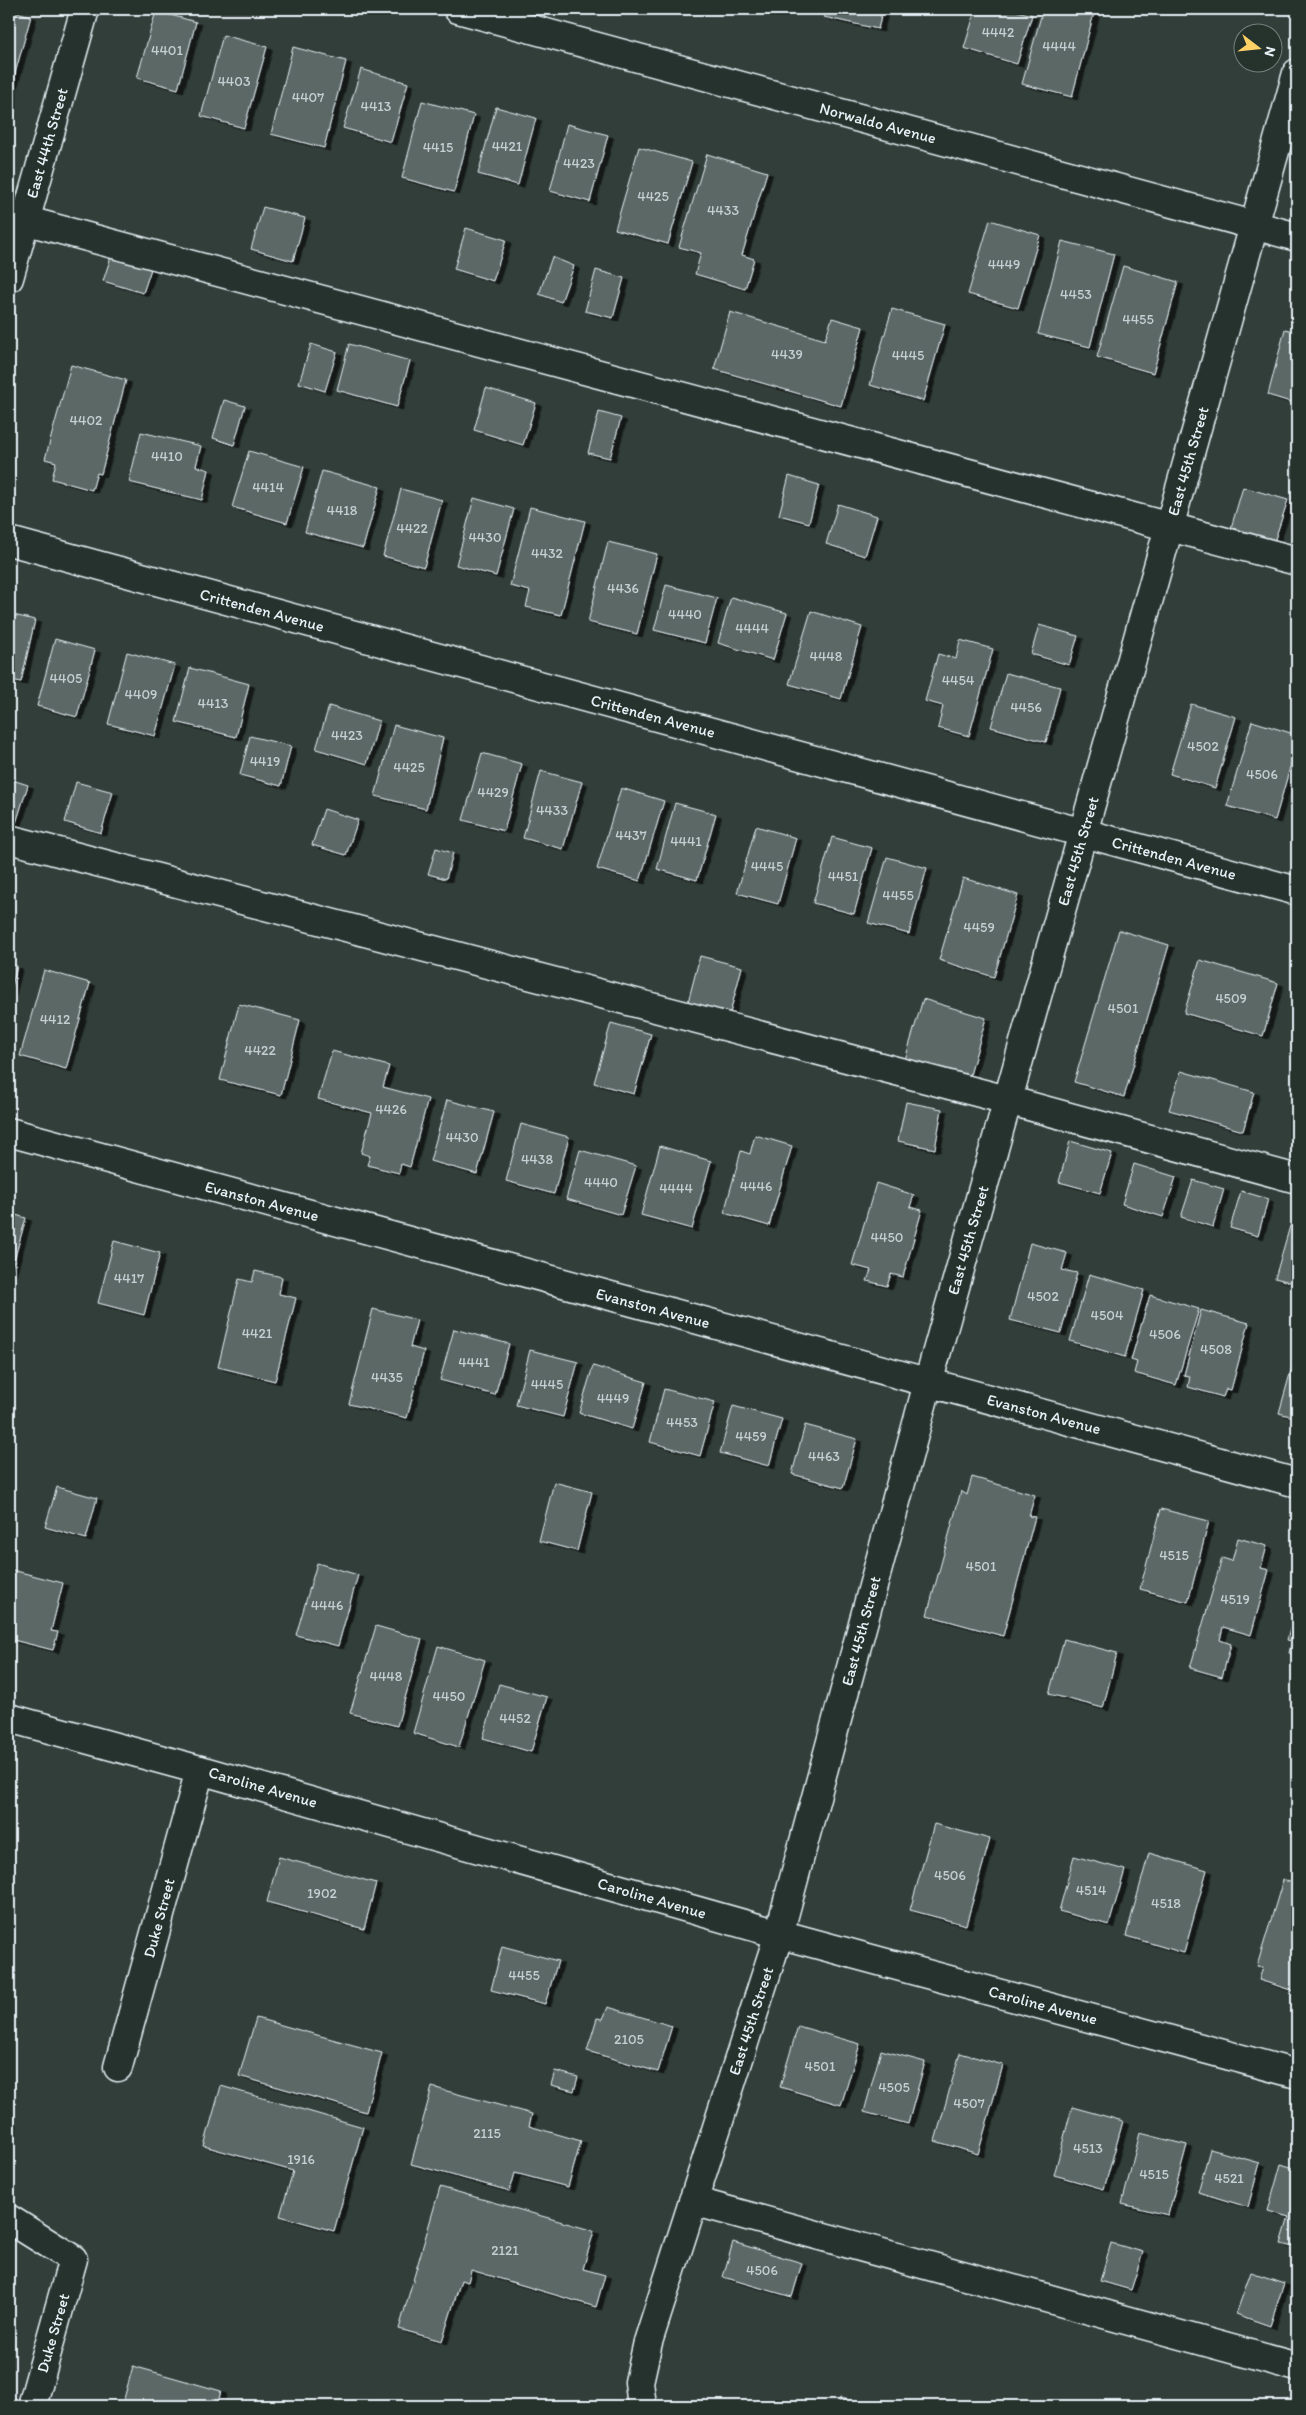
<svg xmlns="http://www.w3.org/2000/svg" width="1306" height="2415" font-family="Itim,sans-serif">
<defs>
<filter id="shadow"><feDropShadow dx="5.5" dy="3" stdDeviation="0" flood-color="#0009"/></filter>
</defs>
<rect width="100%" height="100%" fill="#323e39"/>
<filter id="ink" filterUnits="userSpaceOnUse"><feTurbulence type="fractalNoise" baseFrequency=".02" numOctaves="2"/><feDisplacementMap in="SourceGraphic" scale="10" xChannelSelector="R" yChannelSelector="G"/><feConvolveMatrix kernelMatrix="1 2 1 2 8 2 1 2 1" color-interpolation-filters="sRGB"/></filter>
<g filter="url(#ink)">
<g fill="#5c6865" stroke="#e8f1f8" filter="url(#shadow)">
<path d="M 826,9 L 883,9 L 878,29 L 824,17 Z"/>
<path d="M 976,9 L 1010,9 L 1032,15 L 1017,64 L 964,48 Z"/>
<path d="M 1043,9 L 1095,9 L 1072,97 L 1022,84 Z"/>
<path d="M 9,10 L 31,16 L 9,95 Z"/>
<path d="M 156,11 L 196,22 L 178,89 L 137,78 Z"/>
<path d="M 223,35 L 267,47 L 244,128 L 201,116 Z"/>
<path d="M 293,47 L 346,61 L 324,148 L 271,134 Z"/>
<path d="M 361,69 L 408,83 L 391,142 L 343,128 Z"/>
<path d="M 422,101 L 474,115 L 454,192 L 402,178 Z"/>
<path d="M 496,107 L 536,118 L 518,185 L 478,174 Z"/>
<path d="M 567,124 L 608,135 L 590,202 L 550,191 Z"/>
<path d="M 639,147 L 692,162 L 668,244 L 615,229 Z"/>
<path d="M 707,154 L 767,172 L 742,255 L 754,259 L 745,289 L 695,274 L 701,253 L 679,247 Z"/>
<path d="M 263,207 L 305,218 L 293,261 L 251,249 Z"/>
<path d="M 990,220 L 1040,235 L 1018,308 L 968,294 Z"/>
<path d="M 466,228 L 506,240 L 493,281 L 454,269 Z"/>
<path d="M 1062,241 L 1114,254 L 1090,347 L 1038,334 Z"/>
<path d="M 111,257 L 151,269 L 143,293 L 103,281 Z"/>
<path d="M 552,257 L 574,266 L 561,302 L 539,294 Z"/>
<path d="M 1123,266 L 1178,282 L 1153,373 L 1097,357 Z"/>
<path d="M 596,270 L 624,278 L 613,318 L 585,311 Z"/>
<path d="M 892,309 L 945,324 L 923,401 L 870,385 Z"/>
<path d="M 730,312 L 825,340 L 832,318 L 863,327 L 841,406 L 714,369 Z"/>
<path d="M 1285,329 L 1297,332 L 1297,404 L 1268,395 Z"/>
<path d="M 311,344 L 337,352 L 325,391 L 299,383 Z"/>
<path d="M 349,344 L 410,361 L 397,407 L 337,390 Z"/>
<path d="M 71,365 L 126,380 L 101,474 L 97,473 L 92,490 L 52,479 L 56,462 L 45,459 Z"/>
<path d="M 486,388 L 536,403 L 523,445 L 474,430 Z"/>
<path d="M 224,400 L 245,406 L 234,445 L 213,438 Z"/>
<path d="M 599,412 L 621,418 L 610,458 L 588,453 Z"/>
<path d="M 141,432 L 201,446 L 196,466 L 209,470 L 202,500 L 129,482 Z"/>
<path d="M 249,451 L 304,467 L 287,523 L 232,507 Z"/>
<path d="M 322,471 L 380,487 L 363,548 L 305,532 Z"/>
<path d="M 789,476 L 819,485 L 809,523 L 779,515 Z"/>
<path d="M 1243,487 L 1288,500 L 1274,542 L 1231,528 Z"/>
<path d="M 401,489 L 442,500 L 424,567 L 383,556 Z"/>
<path d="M 474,498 L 514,509 L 496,576 L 456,565 Z"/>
<path d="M 838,504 L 877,516 L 865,556 L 826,544 Z"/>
<path d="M 530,507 L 585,521 L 561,615 L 526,607 L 530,591 L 510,586 Z"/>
<path d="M 608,542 L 657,554 L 637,634 L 588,622 Z"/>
<path d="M 666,585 L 717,598 L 705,643 L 654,630 Z"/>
<path d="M 731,597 L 787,613 L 773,660 L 718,643 Z"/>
<path d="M 1297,607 L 1297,621 L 1294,620 Z"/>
<path d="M 811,611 L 862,627 L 841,699 L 789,684 Z"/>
<path d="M 9,614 L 35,620 L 21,682 L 11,680 L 9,692 Z"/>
<path d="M 1039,625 L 1078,636 L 1069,665 L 1031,654 Z"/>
<path d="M 55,639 L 95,650 L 77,717 L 37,706 Z"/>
<path d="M 960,640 L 993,649 L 969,736 L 938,728 L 943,706 L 925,701 L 938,654 L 956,659 Z"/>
<path d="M 127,652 L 175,665 L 155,736 L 108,724 Z"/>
<path d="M 190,668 L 249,684 L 236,737 L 176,722 Z"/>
<path d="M 1006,673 L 1060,687 L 1046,742 L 991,727 Z"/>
<path d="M 1191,704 L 1236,717 L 1215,788 L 1170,774 Z"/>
<path d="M 329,706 L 379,721 L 367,764 L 316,749 Z"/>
<path d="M 1252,721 L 1297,735 L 1297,743 L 1275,820 L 1227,806 Z"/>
<path d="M 394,725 L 443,738 L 426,809 L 375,796 Z"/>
<path d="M 250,736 L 291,746 L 281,786 L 240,775 Z"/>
<path d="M 482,753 L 522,764 L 504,831 L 463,820 Z"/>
<path d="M 541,771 L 582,782 L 563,849 L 523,838 Z"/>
<path d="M 9,779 L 28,785 L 16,823 L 9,821 Z"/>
<path d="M 76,782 L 113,792 L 101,833 L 65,822 Z"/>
<path d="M 621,788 L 664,801 L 640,881 L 597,869 Z"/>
<path d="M 675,803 L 716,814 L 697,880 L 657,869 Z"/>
<path d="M 324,809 L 358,820 L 346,855 L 312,845 Z"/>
<path d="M 756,826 L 796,838 L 778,904 L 737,893 Z"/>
<path d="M 832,837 L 872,848 L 854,914 L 813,903 Z"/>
<path d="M 436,848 L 453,853 L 446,879 L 428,874 Z"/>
<path d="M 887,857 L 927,868 L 909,934 L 868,923 Z"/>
<path d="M 963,878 L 1018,895 L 994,977 L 939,960 Z"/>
<path d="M 1119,930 L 1169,945 L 1124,1097 L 1074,1082 Z"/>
<path d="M 700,956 L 742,967 L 730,1013 L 688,1002 Z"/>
<path d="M 1200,960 L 1278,983 L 1263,1036 L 1184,1013 Z"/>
<path d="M 9,964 L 17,966 L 9,998 Z"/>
<path d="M 44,970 L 90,983 L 66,1069 L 20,1056 Z"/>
<path d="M 923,999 L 986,1018 L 968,1082 L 904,1063 Z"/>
<path d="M 239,1004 L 300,1020 L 281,1095 L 220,1080 Z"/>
<path d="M 611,1023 L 651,1034 L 634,1094 L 594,1083 Z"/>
<path d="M 332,1051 L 389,1066 L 383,1087 L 428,1099 L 410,1167 L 401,1164 L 399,1173 L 367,1165 L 370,1156 L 361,1153 L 372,1113 L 318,1099 Z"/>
<path d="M 1181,1071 L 1254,1092 L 1243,1131 L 1169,1110 Z"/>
<path d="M 447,1100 L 494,1112 L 477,1174 L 430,1161 Z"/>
<path d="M 906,1102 L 942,1109 L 935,1149 L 898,1141 Z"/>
<path d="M 521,1124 L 569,1137 L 554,1194 L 506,1181 Z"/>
<path d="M 755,1135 L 792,1146 L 769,1226 L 724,1213 L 741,1151 L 750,1154 Z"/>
<path d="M 1070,1141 L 1112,1153 L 1100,1193 L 1059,1182 Z"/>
<path d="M 660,1146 L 711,1161 L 692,1229 L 641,1215 Z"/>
<path d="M 580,1150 L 636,1166 L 621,1215 L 566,1199 Z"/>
<path d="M 1134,1164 L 1176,1177 L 1163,1217 L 1122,1204 Z"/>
<path d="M 1193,1180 L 1224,1189 L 1213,1227 L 1181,1217 Z"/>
<path d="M 876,1183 L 914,1195 L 910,1207 L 922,1210 L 903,1277 L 891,1274 L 887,1286 L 867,1281 L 871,1270 L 852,1265 Z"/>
<path d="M 1241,1191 L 1268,1199 L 1258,1236 L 1230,1228 Z"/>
<path d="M 9,1213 L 26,1218 L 9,1278 Z"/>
<path d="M 1290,1226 L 1297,1228 L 1297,1284 L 1275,1278 Z"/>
<path d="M 114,1241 L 160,1253 L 144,1315 L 98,1303 Z"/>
<path d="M 1030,1243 L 1067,1253 L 1062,1270 L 1077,1273 L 1061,1333 L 1010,1320 Z"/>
<path d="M 255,1271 L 282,1277 L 279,1294 L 296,1298 L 275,1381 L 218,1367 L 239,1279 L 252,1282 Z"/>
<path d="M 1089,1274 L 1144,1290 L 1125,1357 L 1070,1341 Z"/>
<path d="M 1150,1295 L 1199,1309 L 1176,1385 L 1134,1373 L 1137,1362 L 1131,1360 Z"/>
<path d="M 373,1309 L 417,1320 L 410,1347 L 424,1351 L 407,1418 L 349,1404 Z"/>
<path d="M 1201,1310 L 1249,1323 L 1231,1390 L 1226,1389 L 1223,1397 L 1188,1387 L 1190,1376 L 1184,1375 Z"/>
<path d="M 454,1329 L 509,1344 L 495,1395 L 440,1380 Z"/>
<path d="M 1297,1349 L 1297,1418 L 1279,1413 Z"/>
<path d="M 530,1350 L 578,1362 L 563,1417 L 516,1405 Z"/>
<path d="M 593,1366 L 646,1382 L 632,1429 L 579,1413 Z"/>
<path d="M 664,1389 L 715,1402 L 700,1456 L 650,1442 Z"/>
<path d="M 733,1406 L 782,1419 L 769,1466 L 720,1453 Z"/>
<path d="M 805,1425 L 857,1439 L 843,1488 L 792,1474 Z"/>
<path d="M 972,1477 L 1035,1495 L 1029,1516 L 1035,1517 L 1003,1636 L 927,1615 L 961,1491 L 967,1495 Z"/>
<path d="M 554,1482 L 592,1492 L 577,1551 L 539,1541 Z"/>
<path d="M 57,1487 L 97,1498 L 86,1539 L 45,1527 Z"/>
<path d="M 1161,1509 L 1209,1521 L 1188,1602 L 1140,1589 Z"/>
<path d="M 1238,1538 L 1267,1546 L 1261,1568 L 1269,1570 L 1251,1635 L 1223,1627 L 1220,1640 L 1231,1644 L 1222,1677 L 1190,1668 L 1222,1558 L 1232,1561 Z"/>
<path d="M 317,1563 L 358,1575 L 338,1646 L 296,1635 Z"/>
<path d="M 12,1570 L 63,1583 L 51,1631 L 58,1632 L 53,1650 L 9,1639 L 9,1585 Z"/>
<path d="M 1297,1604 L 1297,1655 L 1289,1653 L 1292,1641 L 1287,1640 Z"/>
<path d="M 376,1626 L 422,1639 L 397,1726 L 350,1713 Z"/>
<path d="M 1064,1639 L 1117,1653 L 1103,1708 L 1049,1694 Z"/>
<path d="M 438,1646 L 485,1660 L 459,1747 L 413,1733 Z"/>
<path d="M 499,1684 L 547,1697 L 531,1752 L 483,1738 Z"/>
<path d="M 934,1824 L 990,1839 L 966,1925 L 910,1910 Z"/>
<path d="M 1149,1853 L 1207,1870 L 1184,1953 L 1126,1936 Z"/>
<path d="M 1074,1856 L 1125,1870 L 1109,1925 L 1059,1911 Z"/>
<path d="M 279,1857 L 376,1883 L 364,1929 L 267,1902 Z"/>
<path d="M 1283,1880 L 1297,1884 L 1297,1980 L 1294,1991 L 1259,1980 L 1263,1967 L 1257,1966 Z"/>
<path d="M 502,1946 L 558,1961 L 545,2004 L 491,1990 Z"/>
<path d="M 608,2007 L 672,2026 L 658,2072 L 587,2051 L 597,2018 L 603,2019 Z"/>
<path d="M 256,2018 L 382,2053 L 366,2112 L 239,2076 Z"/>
<path d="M 798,2026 L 860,2044 L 841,2105 L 780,2087 Z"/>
<path d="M 881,2050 L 925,2062 L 908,2124 L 864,2112 Z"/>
<path d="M 960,2053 L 1003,2065 L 978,2154 L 935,2141 Z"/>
<path d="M 555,2071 L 578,2077 L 574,2091 L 551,2085 Z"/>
<path d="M 221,2086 L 363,2127 L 334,2231 L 280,2216 L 293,2171 L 204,2146 Z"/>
<path d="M 432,2087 L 532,2114 L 529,2126 L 581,2141 L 568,2187 L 515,2173 L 510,2191 L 411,2164 Z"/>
<path d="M 1072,2107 L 1123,2121 L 1104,2189 L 1054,2175 Z"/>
<path d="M 1140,2133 L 1187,2145 L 1168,2215 L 1122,2204 Z"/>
<path d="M 1210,2149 L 1260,2163 L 1248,2207 L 1198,2192 Z"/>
<path d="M 1281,2164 L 1297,2169 L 1297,2248 L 1281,2244 L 1289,2217 L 1268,2211 Z"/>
<path d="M 440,2187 L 594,2231 L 583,2269 L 605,2275 L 596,2307 L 471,2270 L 468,2282 L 461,2280 L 442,2341 L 399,2329 Z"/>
<path d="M 733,2242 L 802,2263 L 792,2297 L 723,2277 Z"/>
<path d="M 1111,2243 L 1143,2252 L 1131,2290 L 1100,2281 Z"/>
<path d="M 1251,2272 L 1284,2283 L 1270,2326 L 1236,2314 Z"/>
<path d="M 133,2366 L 221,2391 L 217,2406 L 122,2406 Z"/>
<path d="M 840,2398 L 871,2406 L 838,2406 Z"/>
</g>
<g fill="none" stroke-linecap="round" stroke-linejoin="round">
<defs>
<g id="minor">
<path d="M 458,9 L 1297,237"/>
<path d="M 9,216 L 1297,561"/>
<path d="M 9,278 L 85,9"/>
<path d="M 9,541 L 1297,891"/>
<path d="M 9,839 L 1007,1100 L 1297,1179"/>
<path d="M 9,1132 L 1297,1483"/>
<path d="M 9,1718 L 200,1770 L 779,1934 L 1297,2074"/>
<path d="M 118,2067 L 200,1770"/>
<path d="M 693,2201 L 1297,2367"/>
<path d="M 9,2219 L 73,2259 L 32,2406"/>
<path d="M 642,2406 L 639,2382 L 648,2342 L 779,1934 L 928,1383 L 1297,73"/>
</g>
</defs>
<use href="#minor" stroke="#e8f1f8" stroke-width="31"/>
<use href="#minor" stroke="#26332d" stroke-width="28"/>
</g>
</g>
<g text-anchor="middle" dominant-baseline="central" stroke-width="5" stroke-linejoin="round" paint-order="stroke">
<g font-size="14" fill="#c5cfd3">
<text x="998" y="32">4442</text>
<text x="1059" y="46">4444</text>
<text x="167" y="50">4401</text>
<text x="234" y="81">4403</text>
<text x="308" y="97">4407</text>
<text x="376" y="106">4413</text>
<text x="507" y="146">4421</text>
<text x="438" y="147">4415</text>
<text x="579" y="163">4423</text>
<text x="653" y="196">4425</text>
<text x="723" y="210">4433</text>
<text x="1004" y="264">4449</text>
<text x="1076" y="294">4453</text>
<text x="1138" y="319">4455</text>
<text x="787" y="354">4439</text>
<text x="908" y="355">4445</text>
<text x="86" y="420">4402</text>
<text x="167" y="456">4410</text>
<text x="268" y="487">4414</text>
<text x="342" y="510">4418</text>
<text x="412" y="528">4422</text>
<text x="485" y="537">4430</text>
<text x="547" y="553">4432</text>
<text x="623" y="588">4436</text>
<text x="685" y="614">4440</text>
<text x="752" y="628">4444</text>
<text x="826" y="656">4448</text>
<text x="66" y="678">4405</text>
<text x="958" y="680">4454</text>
<text x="141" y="694">4409</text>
<text x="213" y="703">4413</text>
<text x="1026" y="707">4456</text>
<text x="347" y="735">4423</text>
<text x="1203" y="746">4502</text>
<text x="265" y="761">4419</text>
<text x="409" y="767">4425</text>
<text x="1262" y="774">4506</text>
<text x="493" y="792">4429</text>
<text x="552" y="810">4433</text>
<text x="631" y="835">4437</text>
<text x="686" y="841">4441</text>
<text x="767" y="866">4445</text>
<text x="843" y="876">4451</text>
<text x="898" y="895">4455</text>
<text x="979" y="927">4459</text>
<text x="1231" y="998">4509</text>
<text x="1123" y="1008">4501</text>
<text x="55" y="1019">4412</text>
<text x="260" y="1050">4422</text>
<text x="391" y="1109">4426</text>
<text x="462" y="1137">4430</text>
<text x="537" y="1159">4438</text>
<text x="601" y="1182">4440</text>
<text x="756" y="1186">4446</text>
<text x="676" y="1188">4444</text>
<text x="887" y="1237">4450</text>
<text x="129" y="1278">4417</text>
<text x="1043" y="1296">4502</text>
<text x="1107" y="1315">4504</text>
<text x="257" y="1333">4421</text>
<text x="1165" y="1334">4506</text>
<text x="1216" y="1349">4508</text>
<text x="474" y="1362">4441</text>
<text x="387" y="1377">4435</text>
<text x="547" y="1384">4445</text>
<text x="613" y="1398">4449</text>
<text x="682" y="1422">4453</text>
<text x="751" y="1436">4459</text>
<text x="824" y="1456">4463</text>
<text x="1174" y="1555">4515</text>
<text x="981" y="1566">4501</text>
<text x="1235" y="1599">4519</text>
<text x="327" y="1605">4446</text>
<text x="386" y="1676">4448</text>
<text x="449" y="1696">4450</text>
<text x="515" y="1718">4452</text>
<text x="950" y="1875">4506</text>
<text x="1091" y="1890">4514</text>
<text x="322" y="1893">1902</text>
<text x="1166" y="1903">4518</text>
<text x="524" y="1975">4455</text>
<text x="629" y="2039">2105</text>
<text x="820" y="2066">4501</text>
<text x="894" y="2087">4505</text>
<text x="969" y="2103">4507</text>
<text x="487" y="2133">2115</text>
<text x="1088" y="2148">4513</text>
<text x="301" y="2159">1916</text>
<text x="1154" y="2174">4515</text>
<text x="1229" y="2178">4521</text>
<text x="505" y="2250">2121</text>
<text x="762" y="2270">4506</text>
</g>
<g font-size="16" fill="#e8f1f8" stroke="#26332d">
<text transform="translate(878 123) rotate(15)">Norwaldo Avenue</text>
<text transform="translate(47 143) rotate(-74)">East 44th Street</text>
<text transform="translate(1188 461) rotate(-74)">East 45th Street</text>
<text transform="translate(262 610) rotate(15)">Crittenden Avenue</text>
<text transform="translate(653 716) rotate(15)">Crittenden Avenue</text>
<text transform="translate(1078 851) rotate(-74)">East 45th Street</text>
<text transform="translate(1174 858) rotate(15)">Crittenden Avenue</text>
<text transform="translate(262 1201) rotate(15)">Evanston Avenue</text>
<text transform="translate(968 1240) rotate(-74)">East 45th Street</text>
<text transform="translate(653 1308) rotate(15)">Evanston Avenue</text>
<text transform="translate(1044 1414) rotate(15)">Evanston Avenue</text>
<text transform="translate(861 1631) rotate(-75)">East 45th Street</text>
<text transform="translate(263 1787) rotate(16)">Caroline Avenue</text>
<text transform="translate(652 1898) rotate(16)">Caroline Avenue</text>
<text transform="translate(159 1918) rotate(-75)">Duke Street</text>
<text transform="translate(1043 2005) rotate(15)">Caroline Avenue</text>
<text transform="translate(751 2021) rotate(-72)">East 45th Street</text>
<text transform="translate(53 2333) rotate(-74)">Duke Street</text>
</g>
</g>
<rect width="1306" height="2415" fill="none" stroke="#26332d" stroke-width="30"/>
<rect x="15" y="15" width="1276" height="2385" fill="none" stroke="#e8f1f8" stroke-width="2" filter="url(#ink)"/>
<g transform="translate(1258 48) rotate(106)"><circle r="24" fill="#26332d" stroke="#747f7e"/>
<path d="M0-4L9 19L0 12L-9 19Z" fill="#ffd166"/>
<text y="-8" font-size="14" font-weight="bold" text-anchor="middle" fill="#e8f1f8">N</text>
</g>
</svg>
